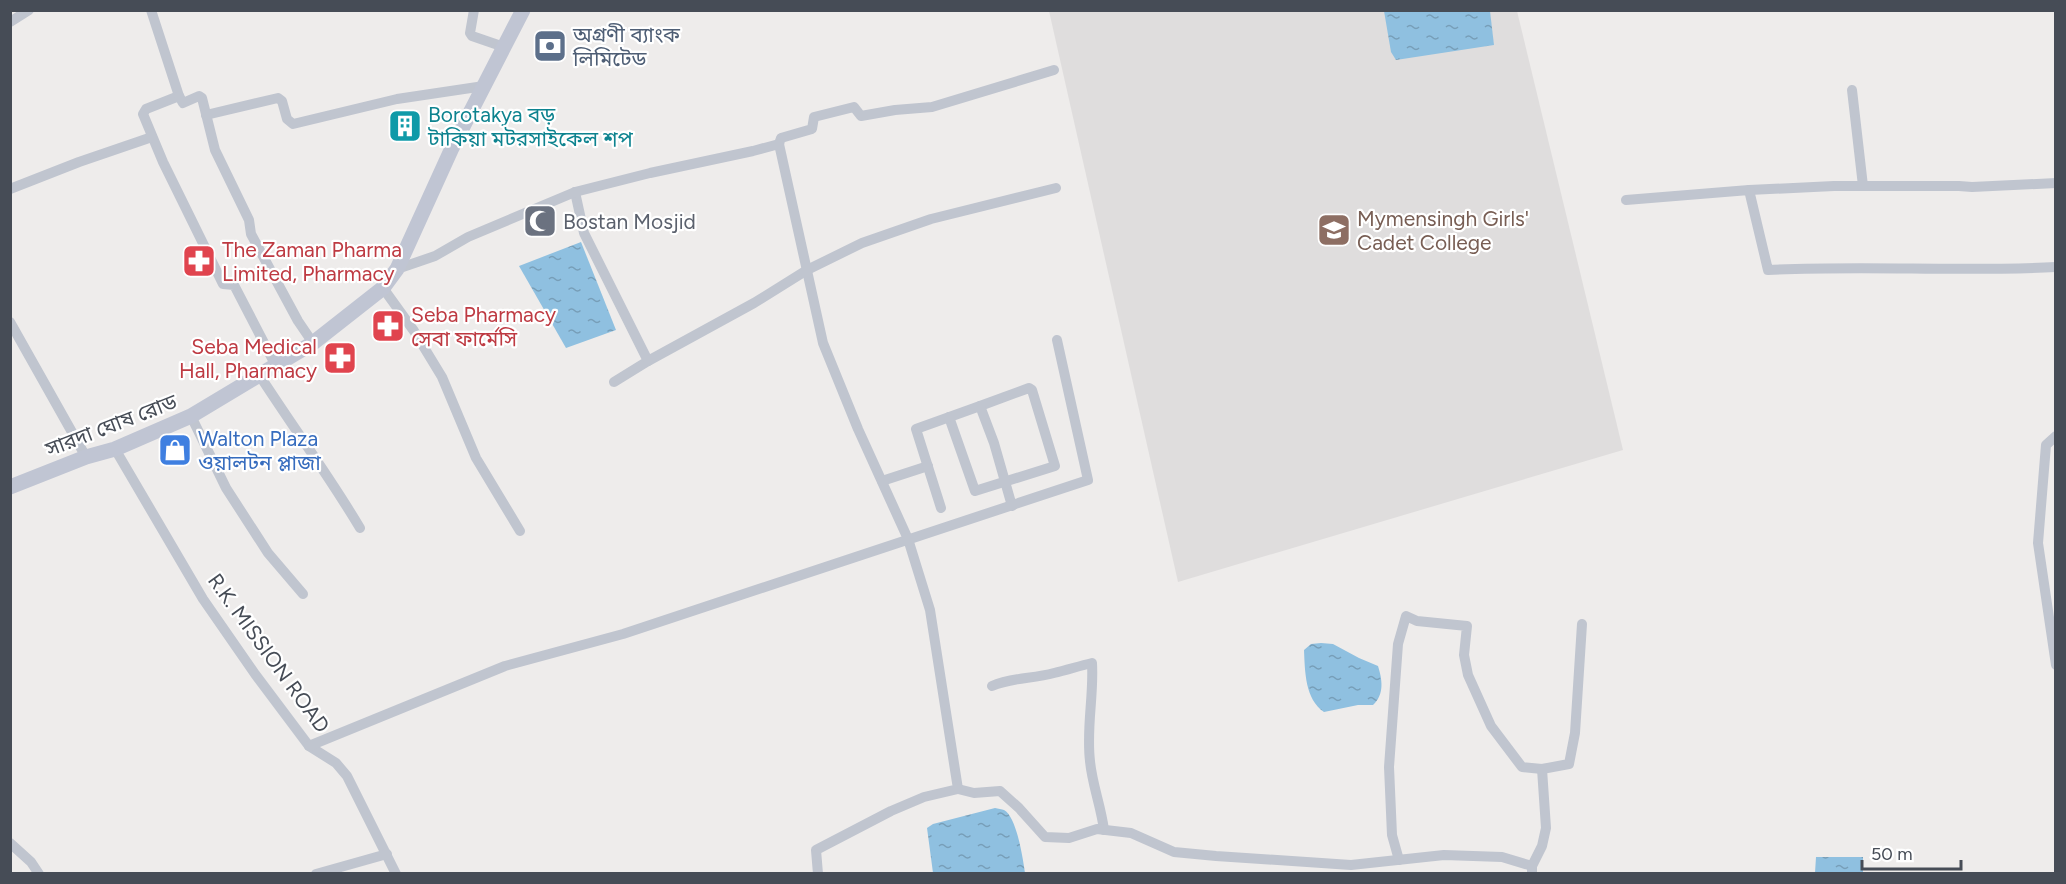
<svg xmlns="http://www.w3.org/2000/svg" width="2066" height="884" font-family="Figtree,'Noto Sans Bengali',sans-serif">
<defs>
<pattern id="water-ripples" width="26" height="14" patternUnits="userSpaceOnUse" patternTransform="scale(1.5)"><rect width="26" height="14" fill="#8fc0e0"/><path d="M2 4q2-2 4 0t4 0M15 11q2-2 4 0t4 0" fill="none" stroke="#779eb8"/></pattern>
</defs>
<rect width="100%" height="100%" fill="#eeeceb"/>
<path fill="#dfdddd" d="M 1049,11 L 1517,11 L 1623,450 L 1178,582 Z"/>
<g fill="url(#water-ripples)">
<path d="M 1384,11 L 1490,11 L 1494,45 L 1396,60 L 1391,52 Z"/>
<path d="M 581,242 L 616,330 L 566,348 L 519,266 Z"/>
<path d="M 1321,643 L 1333,644 L 1359,658 L 1378,666 C 1382,679 1385,694 1373,705 L 1358,705 L 1324,712 C 1305,699 1305,672 1304,650 L 1311,644 Z"/>
<path d="M 995,808 C 998,809 1002,809 1004,810 C 1017,817 1023,860 1025,873 L 933,873 L 927,828 L 933,824 Z"/>
<path d="M 1816,857 L 1863,857 L 1863,873 L 1815,873 Z"/>
</g>
<g fill="none" stroke-linecap="round" stroke-linejoin="round">
<g stroke="#c0c5cf" stroke-width="10">
<path d="M 151,10 L 179,96 L 146,109 L 143,114 L 163,162 L 223,284 L 234,285 L 276,366"/>
<path d="M 474,10 L 470,33 L 472,36 L 504,47"/>
<path d="M 10,22 L 29,10"/>
<path d="M 1852,90 L 1863,186"/>
<path d="M 179,96 L 183,103 L 199,96 L 202,98 L 215,150 L 249,220 L 251,234 L 298,321 L 313,343"/>
<path d="M 206,115 L 278,98 L 282,101 L 287,119 L 293,124 L 397,99 L 484,86"/>
<path d="M 779,144 L 781,138 L 812,129 L 814,117 L 854,107 L 861,116 L 895,110 L 932,107 L 1054,70"/>
<path d="M 10,189 L 79,162 L 152,137"/>
<path d="M 1749,190 L 1834,186 L 1959,186 L 1972,187 L 2056,183"/>
<path d="M 575,192 L 584,233 L 648,361 L 614,382"/>
<path d="M 1626,200 L 1749,190 L 1768,270 C 1864,265 1960,272 2056,267"/>
<path d="M 397,269 L 435,256 L 468,237 L 575,192 L 650,173 L 753,151 L 779,144 L 823,343 L 858,429 L 908,539 L 930,610 L 958,789 L 924,797 L 891,811 L 816,850 L 818,874"/>
<path d="M 383,288 L 414,331 L 442,377 L 476,458 L 520,531"/>
<path d="M 10,322 L 86,457"/>
<path d="M 648,361 L 754,303 L 807,270 L 862,243 L 931,219 L 1056,188"/>
<path d="M 260,376 C 293,427 329,476 360,528"/>
<path d="M 191,416 L 226,488 L 268,553 L 303,594"/>
<path d="M 949,417 L 975,491 L 1055,466 L 1032,390 L 1029,388 L 980,406"/>
<path d="M 2056,436 L 2046,445 L 2038,543 L 2056,665"/>
<path d="M 115,449 L 203,599 L 255,674 L 309,746 L 336,763 L 347,776 L 396,874"/>
<path d="M 882,481 L 928,466"/>
<path d="M 941,508 L 916,429 L 980,406 L 994,443 L 1012,506"/>
<path d="M 992,686 C 1012,677 1033,679 1054,673 C 1067,670 1079,666 1092,663 C 1094,696 1086,728 1090,761 C 1092,784 1101,806 1104,830"/>
<path d="M 309,746 L 505,666 L 623,634 L 1088,480 L 1057,340"/>
<path d="M 958,789 L 974,793 L 1000,791 L 1019,808 L 1045,837 L 1069,838 L 1097,829 L 1131,833 L 1174,852 L 1216,856 L 1351,865 L 1444,855 L 1502,857 L 1532,866 L 1532,874"/>
<path d="M 10,843 L 31,862 L 39,874"/>
<path d="M 1399,860 L 1392,835 L 1389,767 L 1398,644 L 1406,616 L 1417,621 L 1467,626 L 1464,655 L 1468,675 L 1491,726 L 1522,767 L 1542,769"/>
<path d="M 1532,866 L 1542,846 L 1546,828 L 1542,769 L 1569,764 L 1575,733 L 1582,624"/>
<path d="M 316,874 L 387,854"/>
</g>
<path stroke="#c0c5d3" stroke-width="15" d="M 10,487 L 86,457 L 115,449 L 191,416 L 313,343 L 383,288 L 397,269 L 452,148 L 523,10"/>
</g>
<defs>
<symbol id="bank-square" viewBox="-11 -11 22 22"><rect x="-9" y="-9" width="18" height="18" rx="4" fill="#5c6f8a" stroke="#fff"/><path d="M-6-4H6V4H-6ZM0-2.3a2.3 2.3 0 1 0 0 4.6a2.3 2.3 0 1 0 0-4.6Z" fill="#fff"/></symbol>
<symbol id="building-square" viewBox="-11 -11 22 22"><rect x="-9" y="-9" width="18" height="18" rx="4" fill="#0f9aa8" stroke="#fff"/><path d="M-4-6H4V6H1V3H-1V6H-4ZM-2.5-4.3h1.7v1.8h-1.7ZM.8-4.3h1.7v1.8H.8ZM-2.5-1h1.7V.8h-1.7ZM.8-1h1.7V.8H.8Z" fill="#fff"/></symbol>
<symbol id="mosque-square" viewBox="-11 -11 22 22"><rect x="-9" y="-9" width="18" height="18" rx="4" fill="#6b7280" stroke="#fff"/><path d="M3.5-4.9A6 6 0 1 0 3.5 4.9A5 5 0 1 1 3.5-4.9Z" fill="#fff"/></symbol>
<symbol id="university-square" viewBox="-11 -11 22 22"><rect x="-9" y="-9" width="18" height="18" rx="4" fill="#8d6e63" stroke="#fff"/><path d="M0-5L7-2L0 1L-7-2ZM-4 1L0 2.5L4 1V4Q0 6-4 4Z" fill="#fff"/></symbol>
<symbol id="pharmacy-square" viewBox="-11 -11 22 22"><rect x="-9" y="-9" width="18" height="18" rx="4" fill="#e0444e" stroke="#fff"/><path d="M-2-6h4v4h4v4h-4v4h-4v-4h-4v-4h4Z" fill="#fff"/></symbol>
<symbol id="shop-square" viewBox="-11 -11 22 22"><rect x="-9" y="-9" width="18" height="18" rx="4" fill="#3f7fe0" stroke="#fff"/><path d="M-5-2.5h2.3a2.7 3.5 0 0 1 5.4 0H5L5.5 6h-11ZM-1.5-2.5h3a1.5 2.3 0 0 0-3 0Z" fill="#fff"/></symbol>
</defs>
<g fill-rule="evenodd">
<use href="#bank-square" x="531" y="27" width="38" height="38"/>
<use href="#building-square" x="386" y="107" width="38" height="38"/>
<use href="#mosque-square" x="521" y="202" width="38" height="38"/>
<use href="#university-square" x="1315" y="211" width="38" height="38"/>
<use href="#pharmacy-square" x="180" y="242" width="38" height="38"/>
<use href="#pharmacy-square" x="369" y="307" width="38" height="38"/>
<use href="#pharmacy-square" x="321" y="339" width="38" height="38"/>
<use href="#shop-square" x="156" y="431" width="38" height="38"/>
</g>
<g text-anchor="middle" dominant-baseline="central" stroke-width="4.5" stroke-linejoin="round" paint-order="stroke">
<g font-size="21" fill="#4e5e75" stroke="#fff" text-anchor="start">
<text x="573" y="34">অগ্রণী ব্যাংক<tspan x="573" dy="24">লিমিটেড</tspan></text>
</g>
<g font-size="21" fill="#0d838f" stroke="#fff" text-anchor="start">
<text x="428" y="114">Borotakya বড়<tspan x="428" dy="24">টাকিয়া মটরসাইকেল শপ</tspan></text>
</g>
<g font-size="21" fill="#785e54" stroke="#fff" text-anchor="start">
<text x="1357" y="218">Mymensingh Girls'<tspan x="1357" dy="24">Cadet College</tspan></text>
</g>
<g font-size="21" fill="#5b616d" stroke="#fff" text-anchor="start">
<text x="563" y="221">Bostan Mosjid</text>
</g>
<g font-size="21" fill="#be3a42" stroke="#fff" text-anchor="start">
<text x="222" y="249">The Zaman Pharma<tspan x="222" dy="24">Limited, Pharmacy</tspan></text>
<text x="411" y="314">Seba Pharmacy<tspan x="411" dy="24">সেবা ফার্মেসি</tspan></text>
<text x="317" y="346" text-anchor="end">Seba Medical<tspan x="317" dy="24">Hall, Pharmacy</tspan></text>
</g>
<g font-size="21" fill="#464c56" stroke="#fff">
<text transform="translate(111 425) rotate(-21)">সারদা ঘোষ রোড</text>
<text transform="translate(269 653) rotate(54)">R.K. MISSION ROAD</text>
</g>
<g font-size="21" fill="#366cbe" stroke="#fff" text-anchor="start">
<text x="198" y="438">Walton Plaza<tspan x="198" dy="24">ওয়ালটন প্লাজা</tspan></text>
</g>
</g>
<rect width="2066" height="884" fill="none" stroke="#464c56" stroke-width="24"/>
<path d="M1862 860v9h99v-9" fill="none" stroke="#464c56" stroke-width="3"/>
<text x="1871" y="860" font-size="18" fill="#464c56" stroke="#ffffff" stroke-width="4.5" paint-order="stroke">50 m</text>
</svg>
